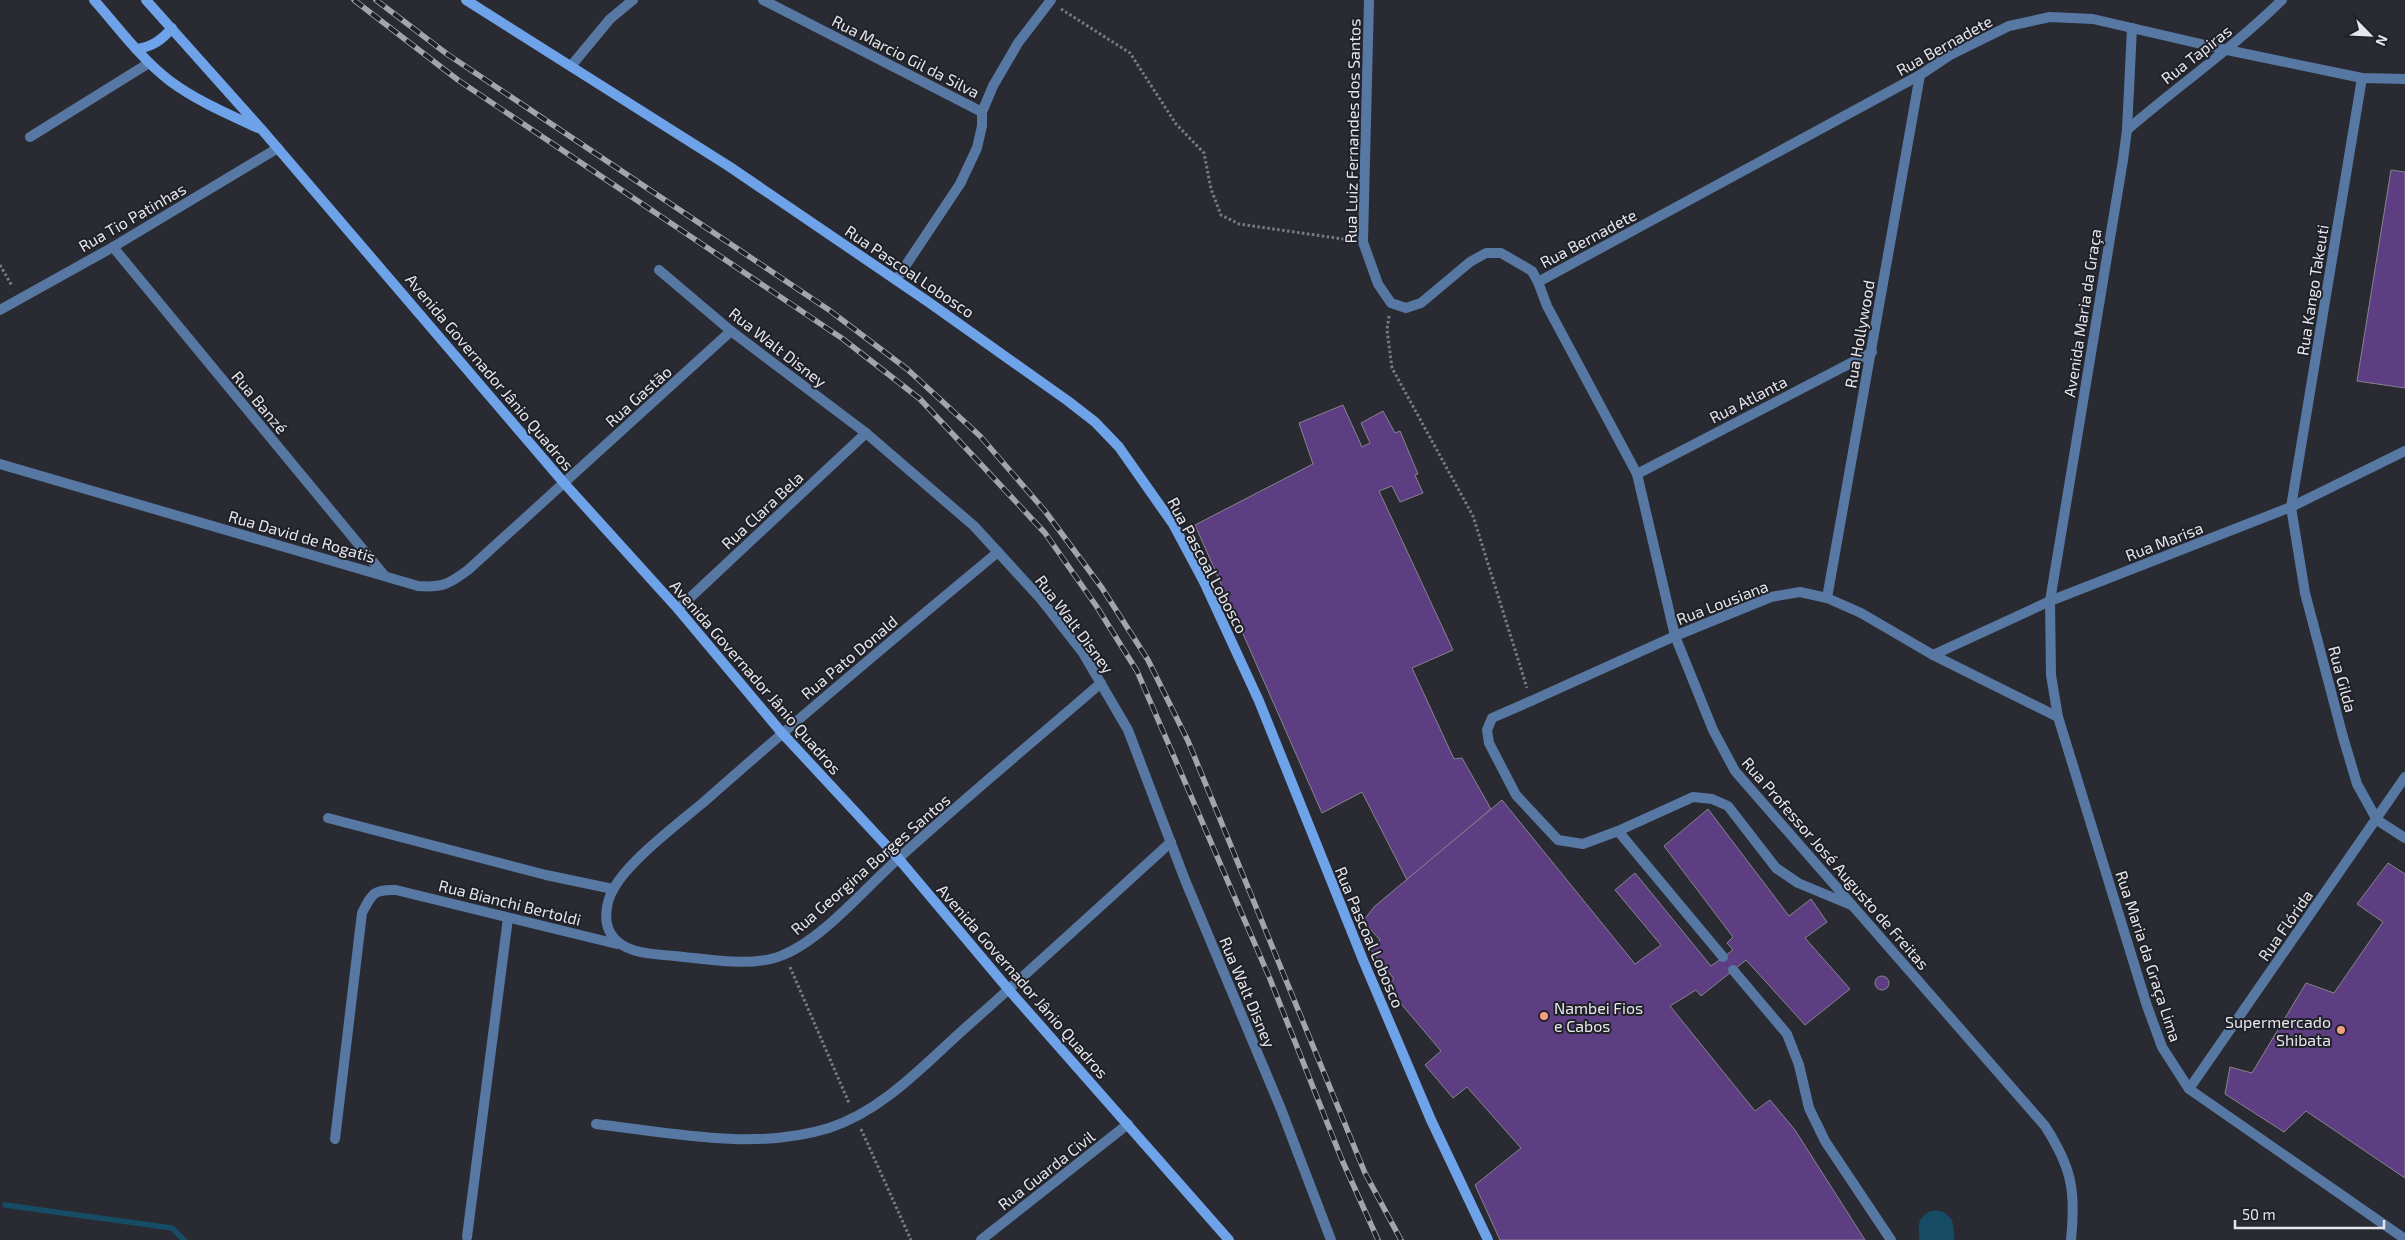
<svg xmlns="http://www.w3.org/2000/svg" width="2405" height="1240" font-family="'Exo 2',sans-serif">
<rect width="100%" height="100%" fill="#292a32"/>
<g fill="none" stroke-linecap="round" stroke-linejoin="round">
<path stroke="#164c64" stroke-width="5.5" d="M 5,1205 L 172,1228 L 184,1240"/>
<path stroke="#164c64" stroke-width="35" d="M 1936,1228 L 1937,1240"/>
</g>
<g fill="#5e3e82" stroke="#87848d">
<path d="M 2391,170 L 2405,172 L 2405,388 L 2357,381 Z"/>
<path d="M 1343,405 L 1362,447 L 1370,443 L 1361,423 L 1383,411 L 1395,433 L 1400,431 L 1418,474 L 1415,475 L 1423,493 L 1400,502 L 1392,486 L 1379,491 L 1453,650 L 1412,668 L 1454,759 L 1462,758 L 1491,809 L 1407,880 L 1362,792 L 1322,813 L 1195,525 L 1313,464 L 1299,423 Z"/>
<path d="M 1502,800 L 1635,964 L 1661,945 L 1615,890 L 1635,873 L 1711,966 L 1733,950 L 1727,943 L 1733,937 L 1664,846 L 1708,809 L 1789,916 L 1811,899 L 1827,922 L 1805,938 L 1850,989 L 1805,1025 L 1746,960 L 1701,996 L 1696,990 L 1670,1006 L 1755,1111 L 1770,1100 L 1795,1130 L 1865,1240 L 1500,1240 L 1475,1185 L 1521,1148 L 1467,1087 L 1453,1098 L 1425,1065 L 1441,1051 L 1386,986 L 1394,979 L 1370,949 L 1380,940 L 1363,921 L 1375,906 Z"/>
<path d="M 2388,863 L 2405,874 L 2405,1178 L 2306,1111 L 2284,1132 L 2225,1094 L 2230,1067 L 2252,1073 L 2306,983 L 2334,993 L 2383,922 L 2357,904 Z"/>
<circle cx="1882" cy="983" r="7"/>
</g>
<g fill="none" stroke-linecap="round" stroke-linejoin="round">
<g stroke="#7a7b82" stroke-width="3" stroke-dasharray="2.5 2.5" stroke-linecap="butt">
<path d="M 1061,9 L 1130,53 L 1176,124 L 1204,153 L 1211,189 L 1221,215 L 1239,224 L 1350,240"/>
<path d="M 0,265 L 12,286"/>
<path d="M 1389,316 L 1387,330 L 1392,368 L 1473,516 L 1527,688"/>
<path d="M 790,967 L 849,1103"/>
<path d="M 861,1129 L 911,1240"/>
</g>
<g stroke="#5778a3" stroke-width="10">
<path d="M 30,137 L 149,63"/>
<path d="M 1531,701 L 1492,718 L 1487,730 L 1489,743 L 1516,795 L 1558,840 L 1583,844 L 1618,831 L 1693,797 L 1712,799 L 1728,806 L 1776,868 L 1798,883 L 1851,905"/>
<path d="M 1618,831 L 1723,957"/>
<path d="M 1733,970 L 1787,1034 L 1799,1065 L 1809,1108 L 1825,1141 L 1891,1240"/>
</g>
<g stroke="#5778a3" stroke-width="10">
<path d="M 763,0 L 982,112"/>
<path d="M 1369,0 L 1363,242 L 1378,284 L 1391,303 L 1406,308 L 1421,303 L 1470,262 L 1486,253 L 1501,253 L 1532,271 L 1538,282 L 1547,306 L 1637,474 L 1675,636 L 1713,730 L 1735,771 L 2045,1126 C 2072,1168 2076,1191 2071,1240"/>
<path d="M 2132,28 L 2127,130 L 2123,160 L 2050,601 L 2051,675 L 2058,717 L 2147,1006 L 2162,1047 L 2189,1089 L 2405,1239"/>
<path d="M 571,66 L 610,19 L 633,0"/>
<path d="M 2362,78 L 2291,507 L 2305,593 L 2343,737 L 2357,784 L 2377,820 L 2405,838"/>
<path d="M 2127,130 C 2178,86 2234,47 2282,0"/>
<path d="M 113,247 L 384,575"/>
<path d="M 659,270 L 731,331 L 866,433 L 974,526 L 1040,598 L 1083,653 L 1128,730 L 1185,880 L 1281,1109 L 1331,1240"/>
<path d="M 896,280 L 960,184 L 977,148 L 982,126 L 982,112 L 993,86 L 1018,43 L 1051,0"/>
<path d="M 1538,282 L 1920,75 L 1950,55 L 2009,26 L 2050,17 L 2093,19 L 2227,50 L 2362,78 L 2405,79"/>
<path d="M 0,310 L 113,247 L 278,148"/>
<path d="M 0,464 L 418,586 C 442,588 449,584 468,570 L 731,331"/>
<path d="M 1637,474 L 1872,352"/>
<path d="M 998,552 C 899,634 801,716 705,801 C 680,822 627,862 613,890 C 606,902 603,922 611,934 C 623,954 653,954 674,956 C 707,959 753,968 783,955 C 823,939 866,887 899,858 C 965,798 1034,741 1101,683"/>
<path d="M 1827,598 L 1920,75"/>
<path d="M 678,609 L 866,433"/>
<path d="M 1933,655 L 2050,601 L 2291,507 L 2405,451"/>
<path d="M 1531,701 L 1675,636 L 1771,597 L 1800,592 L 1827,598 L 1861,613 L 1933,655 L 2058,717"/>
<path d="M 328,818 L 546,875 L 613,889"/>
<path d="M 2189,1089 L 2405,777"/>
<path d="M 596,1124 C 672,1133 755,1151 829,1128 C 882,1111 923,1066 963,1030 C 1033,968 1102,905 1171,842"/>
<path d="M 335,1139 L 362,913 C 372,894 373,889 396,890 L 617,944"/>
<path d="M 467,1237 L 508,918"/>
<path d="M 981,1240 L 1128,1124"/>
</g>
<g stroke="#6ea3e9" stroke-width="10">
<path d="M 94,0 C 118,27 141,59 170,81 C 197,101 228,114 258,128"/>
<path d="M 146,0 L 263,131 L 564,483 L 678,609 L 782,733 L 898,858 L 1009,990 L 1229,1240"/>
<path d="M 466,0 L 730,167 L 927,301 L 1068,401 L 1095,422 L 1119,447 L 1173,524 L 1204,582 L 1259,701 L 1363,960 L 1431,1120 L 1488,1240"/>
<path d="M 136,49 C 152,47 162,40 172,28"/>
</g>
<defs>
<g id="rail">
<path d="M 354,0 L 458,80 L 843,339 L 920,399 L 1045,533 L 1097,607 L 1137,671 L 1270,979 L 1342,1160 L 1378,1240"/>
<path d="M 376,0 L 447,54 L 829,310 L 907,369 L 980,436 L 1045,511 L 1102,588 L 1148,660 L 1188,741 L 1365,1173 L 1401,1240"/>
</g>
</defs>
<use href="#rail" stroke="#a4a5ab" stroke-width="5.5"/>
<use href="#rail" stroke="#202128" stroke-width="4" stroke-dasharray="11" stroke-linecap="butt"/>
</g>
<g fill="#f39f82" stroke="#202128" stroke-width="2">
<circle cx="1544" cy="1016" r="5"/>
<circle cx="2341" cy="1030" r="5"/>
</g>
<g text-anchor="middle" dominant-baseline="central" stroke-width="4" stroke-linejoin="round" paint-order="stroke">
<g font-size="16" fill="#e6e7ec" stroke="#202128">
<text transform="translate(1944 45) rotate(-29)">Rua Bernadete</text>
<text transform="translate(2196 54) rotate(-38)">Rua Tapiras</text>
<text transform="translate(906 56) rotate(27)">Rua Marcio Gil da Silva</text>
<text transform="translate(1352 131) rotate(-89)">Rua Luiz Fernandes dos Santos</text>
<text transform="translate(132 217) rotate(-30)">Rua Tio Patinhas</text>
<text transform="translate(1588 238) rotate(-28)">Rua Bernadete</text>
<text transform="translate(910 271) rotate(34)">Rua Pascoal Lobosco</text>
<text transform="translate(2312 290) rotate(-81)">Rua Kango Takeuti</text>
<text transform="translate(2082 313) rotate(-81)">Avenida Maria da Graça</text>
<text transform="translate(1859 334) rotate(-80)">Rua Hollywood</text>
<text transform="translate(778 347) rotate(38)">Rua Walt Disney</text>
<text transform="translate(490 372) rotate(50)">Avenida Governador Jânio Quadros</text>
<text transform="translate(638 396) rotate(-42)">Rua Gastão</text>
<text transform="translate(1748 399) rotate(-27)">Rua Atlanta</text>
<text transform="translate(260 402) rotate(50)">Rua Banzé</text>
<text transform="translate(762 510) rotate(-43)">Rua Clara Bela</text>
<text transform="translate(302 536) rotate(16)">Rua David de Rogatis</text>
<text transform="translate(2164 541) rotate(-21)">Rua Marisa</text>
<text transform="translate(1208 565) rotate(62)">Rua Pascoal Lobosco</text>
<text transform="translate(1722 602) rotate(-21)">Rua Lousiana</text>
<text transform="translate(1075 624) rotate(53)">Rua Walt Disney</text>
<text transform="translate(849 657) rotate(-40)">Rua Pato Donald</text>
<text transform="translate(756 677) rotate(49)">Avenida Governador Jânio Quadros</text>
<text transform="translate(2343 679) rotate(75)">Rua Gilda</text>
<text transform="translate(1836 863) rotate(49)">Rua Professor José Augusto de Freitas</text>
<text transform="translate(870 864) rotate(-41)">Rua Georgina Borges Santos</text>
<text transform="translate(510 902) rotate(14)">Rua Bianchi Bertoldi</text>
<text transform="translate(2285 925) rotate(-55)">Rua Flórida</text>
<text transform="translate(1370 937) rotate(67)">Rua Pascoal Lobosco</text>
<text transform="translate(2149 956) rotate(72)">Rua Maria da Graça Lima</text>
<text transform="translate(1023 981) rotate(49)">Avenida Governador Jânio Quadros</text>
<text transform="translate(1248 992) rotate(67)">Rua Walt Disney</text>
<text transform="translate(1046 1170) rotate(-38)">Rua Guarda Civil</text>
</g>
<g font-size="16" fill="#e6e7ec" stroke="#202128" text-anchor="start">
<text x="1554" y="1007">Nambei Fios<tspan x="1554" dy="18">e Cabos</tspan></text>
<text x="2331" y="1021" text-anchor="end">Supermercado<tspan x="2331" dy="18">Shibata</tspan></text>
</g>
</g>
<g transform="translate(2370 35) rotate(114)" stroke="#202128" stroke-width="4" paint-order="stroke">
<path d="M0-4L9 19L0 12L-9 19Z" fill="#e6e7ec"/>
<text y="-8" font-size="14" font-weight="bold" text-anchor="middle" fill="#e6e7ec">N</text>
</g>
<path d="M2235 1220v8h149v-8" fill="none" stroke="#e6e7ec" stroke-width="2.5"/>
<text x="2242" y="1220" font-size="15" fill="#e6e7ec" stroke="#202128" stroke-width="4" paint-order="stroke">50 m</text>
</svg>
